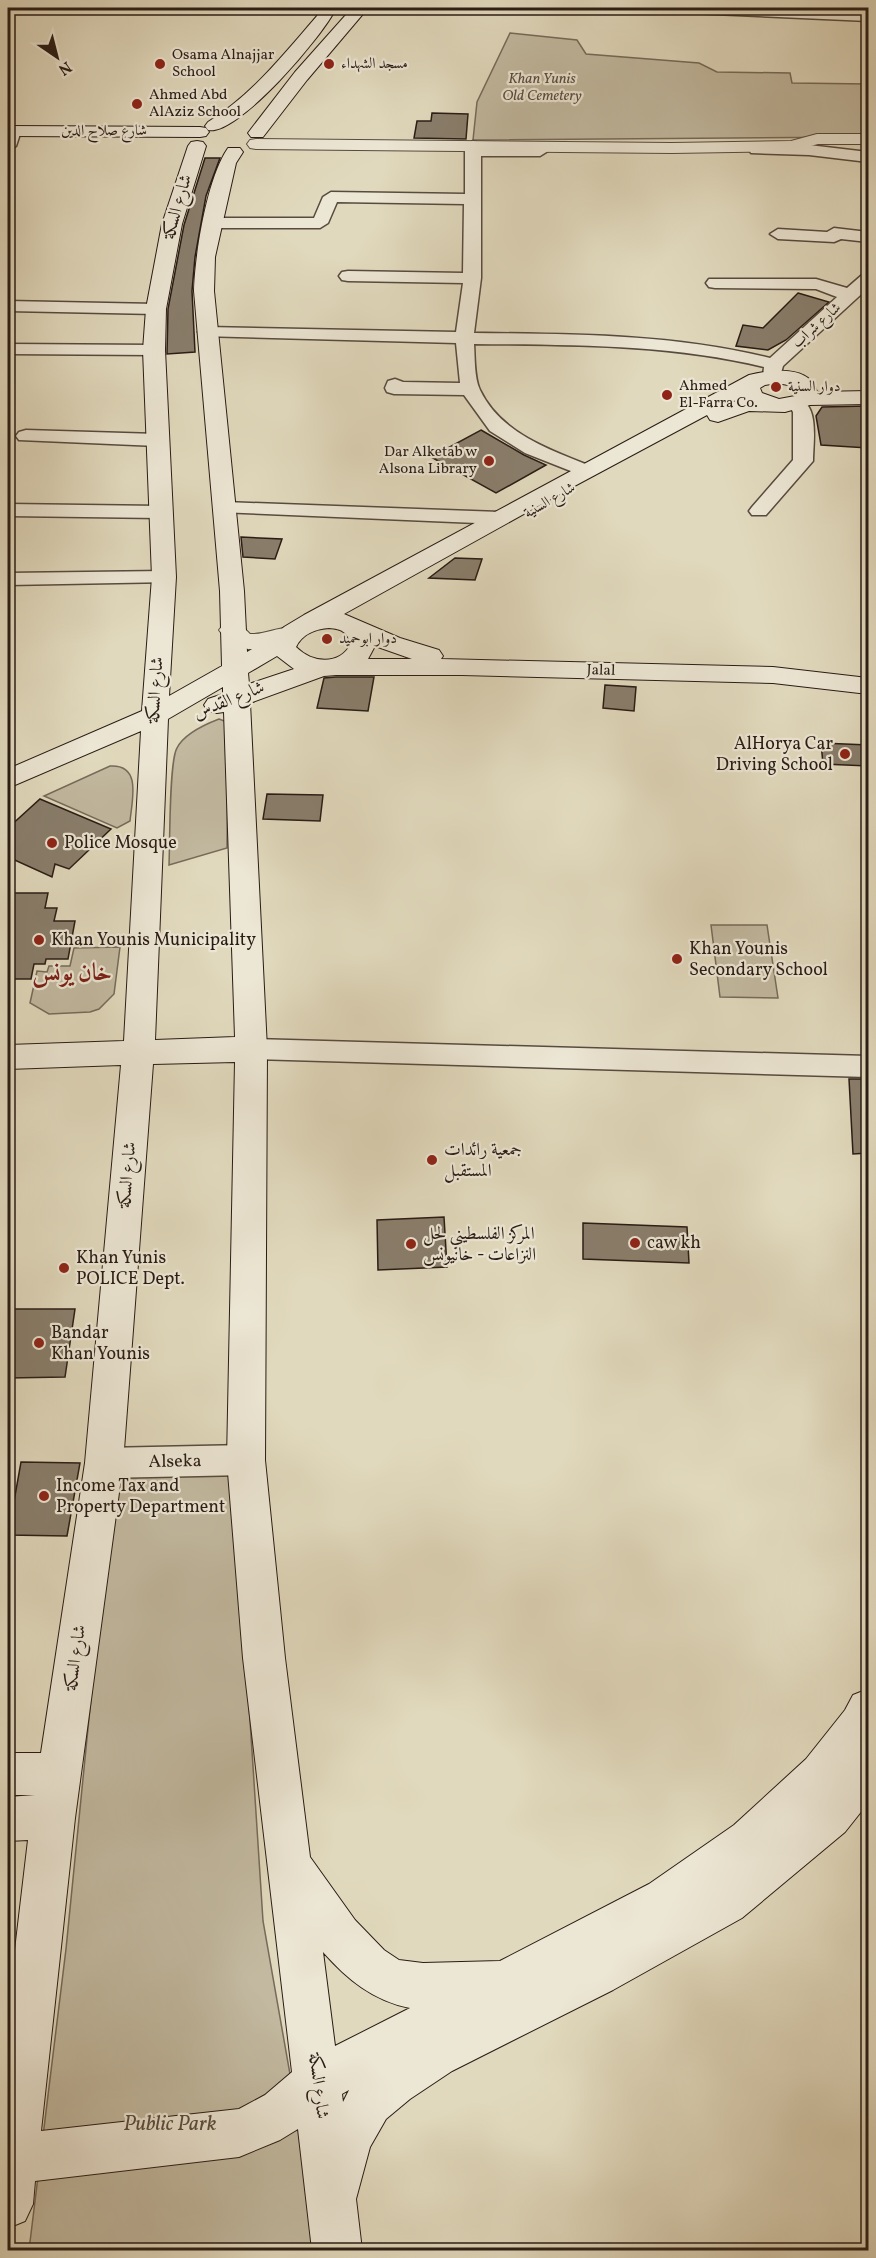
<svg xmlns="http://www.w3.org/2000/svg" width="876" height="2258" font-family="Vollkorn,Amiri,serif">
<rect width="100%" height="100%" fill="#e1d9bd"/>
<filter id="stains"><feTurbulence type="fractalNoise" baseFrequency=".00333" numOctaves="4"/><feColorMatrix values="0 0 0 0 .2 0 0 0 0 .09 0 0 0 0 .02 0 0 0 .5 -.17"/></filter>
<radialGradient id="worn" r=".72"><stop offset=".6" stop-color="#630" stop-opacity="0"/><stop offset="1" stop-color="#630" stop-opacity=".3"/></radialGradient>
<g fill="#c2b9a0" stroke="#766a5a" stroke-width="1.5">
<path d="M 510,33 L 577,40 L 586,54 L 699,63 L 717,72 L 790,73 L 792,83 L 868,84 L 868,137 L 473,140 L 477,102 Z"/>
<path d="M 219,719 L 227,722 L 228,726 L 227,848 L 169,865 C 170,845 169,761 177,748 C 184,734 206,724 219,719 Z"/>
<path d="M 110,766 C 142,764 132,800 130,821 L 117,828 L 44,796 Z"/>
<path d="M 711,925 L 767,925 L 778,998 L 720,997 Z"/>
<path d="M 120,947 L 114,994 L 99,1009 L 90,1012 L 49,1014 L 30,1003 L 37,971 L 47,972 L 49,966 L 70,966 L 74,948 Z"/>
<path d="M 234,1473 L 263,1921 L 321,2250 L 29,2250 L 66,1949 L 113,1478 Z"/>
</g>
<g fill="#897e6c" stroke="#291c15" stroke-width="1.5">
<path d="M 432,113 L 468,114 L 466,139 L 414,138 L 417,121 L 431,121 Z"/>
<path d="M 205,158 L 220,158 L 206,196 L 195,257 L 192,291 L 195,352 L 167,354 L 168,309 L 184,225 Z"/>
<path d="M 798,293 L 829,302 L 786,340 L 768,350 L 736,346 L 743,325 L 763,328 Z"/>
<path d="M 868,406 L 868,448 L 821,445 L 816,416 L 822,407 Z"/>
<path d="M 481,430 L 524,455 L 546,465 L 496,493 L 431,457 Z"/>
<path d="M 241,537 L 282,539 L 275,559 L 243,557 Z"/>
<path d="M 455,558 L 482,559 L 475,580 L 429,578 Z"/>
<path d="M 336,677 L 374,677 L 368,711 L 317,708 L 324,678 Z"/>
<path d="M 605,685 L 636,687 L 634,711 L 603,708 Z"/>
<path d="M 821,743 L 868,745 L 868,766 L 823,764 Z"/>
<path d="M 267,794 L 323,795 L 320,821 L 263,819 Z"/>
<path d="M 40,799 L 111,829 L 69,869 L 55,864 L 52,877 L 8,857 L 8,828 Z"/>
<path d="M 8,893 L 48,893 L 45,908 L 57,908 L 54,921 L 75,921 L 68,959 L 46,959 L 45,964 L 34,964 L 31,979 L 8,979 Z"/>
<path d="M 849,1079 L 868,1079 L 868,1153 L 853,1154 Z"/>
<path d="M 444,1217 L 447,1267 L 378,1270 L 377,1220 Z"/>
<path d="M 583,1223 L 687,1227 L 689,1263 L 583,1259 Z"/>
<path d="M 8,1309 L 75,1309 L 65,1377 L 8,1378 Z"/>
<path d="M 21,1462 L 80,1463 L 67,1536 L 8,1535 Z"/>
</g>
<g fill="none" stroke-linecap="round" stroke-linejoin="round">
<defs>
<g id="minor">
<path d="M 661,8 L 749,8 L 868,13 L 868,21 L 668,12 Z"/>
<path d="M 13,126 L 21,131 L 16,146 L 8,151 L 8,128 Z"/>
<path d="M 473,141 L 478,143 L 481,146 L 540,146 L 548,151 L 540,156 L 481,156 L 481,278 L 474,333 C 574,334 672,334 770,358 L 837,297 L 816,289 L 715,288 L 709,287 L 706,283 L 709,279 L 816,279 L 847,288 L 862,275 L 868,274 L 868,288 L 783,366 L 779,380 L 765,380 L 763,376 L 764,367 C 669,344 571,345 474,344 C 475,357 474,378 480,390 C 501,434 551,450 593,467 L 596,471 L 593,475 L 586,477 L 525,453 L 490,431 L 464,395 L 394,394 L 387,392 L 385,388 L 388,381 L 395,379 L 403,382 L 460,383 L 456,343 L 201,336 L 198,332 L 201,328 L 207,327 L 456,332 L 463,283 L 348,281 L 342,280 L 339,276 L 342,272 L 348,271 L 463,273 L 464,204 L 337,202 L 328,223 L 320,228 L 213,228 L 205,223 L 213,218 L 314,218 L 323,197 L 331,192 L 465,194 L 465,146 Z"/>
<path d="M 757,145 L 809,145 L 868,152 L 868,162 L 809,155 L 751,153 L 749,150 Z"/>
<path d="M 834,228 L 868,232 L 868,242 L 841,239 L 834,242 L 778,239 L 770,234 L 778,229 L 827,232 Z"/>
<path d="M 8,301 L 156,304 L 162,305 L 165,309 L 162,313 L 156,314 L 8,311 Z"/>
<path d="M 8,344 L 154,345 L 160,346 L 163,350 L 160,354 L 154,355 L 8,354 Z"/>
<path d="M 797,398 C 820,404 813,442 813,461 L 766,515 L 752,515 L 749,511 L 752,507 L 793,460 L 793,412 L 788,404 L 790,400 Z"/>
<path d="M 26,430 L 157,434 L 164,436 L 167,440 L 164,444 L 157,446 L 19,440 L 16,436 L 19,432 Z"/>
<path d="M 225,502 L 500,512 L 507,514 L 510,518 L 507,522 L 500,524 L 218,512 L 215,508 L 218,504 Z"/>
<path d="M 8,504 L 160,506 L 167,508 L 170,512 L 167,516 L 160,518 L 8,516 Z"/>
<path d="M 164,571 L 172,572 L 175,577 L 172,582 L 8,585 L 8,573 Z"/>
<path d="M 251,1039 L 868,1056 L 868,1077 L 251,1059 L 241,1056 L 237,1049 L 241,1042 Z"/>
<path d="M 246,1445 L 258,1449 L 262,1460 L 258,1471 L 246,1475 L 104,1478 L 92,1474 L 88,1463 L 92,1452 L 104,1448 Z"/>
</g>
<g id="tertiary">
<path d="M 817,134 L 868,134 L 868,144 L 818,144 L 792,151 L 672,153 L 256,149 L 250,148 L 247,144 L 250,140 L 256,139 L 672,143 L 791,141 Z"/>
<path d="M 232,622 L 241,625 L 250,634 C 267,635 282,624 298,629 L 302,634 L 298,639 C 268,647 241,661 219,630 L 223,625 Z"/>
</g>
<g id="secondary">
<path d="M 320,8 L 336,8 C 324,35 237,137 208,130 L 205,126 L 208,122 C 252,95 283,55 317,16 Z"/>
<path d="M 352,8 L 368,8 L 307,80 L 263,137 L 251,137 L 248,133 L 295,72 Z"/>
<path d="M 8,126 L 200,127 L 206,128 L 209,132 L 206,136 L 200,137 L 8,136 Z"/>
<path d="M 197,141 L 203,142 L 206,146 L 182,224 L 166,309 L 165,350 L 176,577 L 169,696 L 222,666 L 220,591 L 194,291 C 195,254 207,178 228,148 L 240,148 L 243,152 L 236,163 L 215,257 L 214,291 L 244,591 L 247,652 L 276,635 L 284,627 L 304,615 L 749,375 C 770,370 810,364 817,392 L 868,391 L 868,404 L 810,405 L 785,412 L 749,411 L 718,422 L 710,420 L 707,415 L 567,490 L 344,614 L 400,638 L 439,650 L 443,656 L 441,659 L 773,667 L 868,678 L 868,694 L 773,683 L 462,675 L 336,675 L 324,676 L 250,703 L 267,1049 L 265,1460 L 285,1658 L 310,1857 L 355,1920 L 384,1950 L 399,1960 L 423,1963 L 500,1961 L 649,1884 L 734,1825 L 806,1759 L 845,1710 L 853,1695 L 868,1689 L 868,1803 L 845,1832 L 742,1918 L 613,1990 L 452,2071 L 410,2099 L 386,2119 L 370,2147 L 356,2199 L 362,2250 L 312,2250 L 298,2129 L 280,2140 L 239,2157 L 35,2181 L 33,2204 L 25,2221 L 8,2228 L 8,2009 L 28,1840 L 8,1841 L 8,1797 L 35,1795 L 8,1795 L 8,1753 L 41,1753 L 85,1463 L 121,1065 L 8,1069 L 8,1045 L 124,1041 L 141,731 L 8,788 L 8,769 L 142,711 L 152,577 L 143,350 L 146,309 L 162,224 L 188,146 L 191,142 ZM 777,383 L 788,385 L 796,391 L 795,396 L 779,399 L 762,393 L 760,388 L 765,385 ZM 742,397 L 743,399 L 730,403 ZM 329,628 C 342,629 347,632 351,644 C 339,666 312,663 296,647 C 302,634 316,629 329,628 ZM 375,646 L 412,659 L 368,659 ZM 277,656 L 294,669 L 249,684 L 248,673 ZM 223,687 L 223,694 L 208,699 L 204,705 L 208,711 L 217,713 L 224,712 L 235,1037 L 155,1040 L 168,719 ZM 235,1062 L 227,1460 L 243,1658 L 292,2072 L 265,2095 L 239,2109 L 41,2131 L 75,1818 L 123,1463 L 153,1064 ZM 323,1952 C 347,1979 373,2001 410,2008 L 335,2046 ZM 349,2090 L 343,2102 L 342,2094 Z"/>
</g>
</defs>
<use href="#minor" stroke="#574b3f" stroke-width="3"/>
<use href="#tertiary" stroke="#574b3f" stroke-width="2"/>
<use href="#secondary" stroke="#291c15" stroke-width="2"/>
<use href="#minor" fill="#ece6d4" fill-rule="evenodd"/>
<use href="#tertiary" fill="#ece6d4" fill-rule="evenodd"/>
<use href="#secondary" fill="#ece6d4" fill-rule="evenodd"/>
</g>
<g fill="#8f2418" stroke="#ece6d4" stroke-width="2">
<circle cx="160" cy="64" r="6"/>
<circle cx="329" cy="64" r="6"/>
<circle cx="137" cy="104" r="6"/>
<circle cx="776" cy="387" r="6"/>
<circle cx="667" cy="395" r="6"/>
<circle cx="489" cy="461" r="6"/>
<circle cx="327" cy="639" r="6"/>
<circle cx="845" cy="754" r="6"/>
<circle cx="52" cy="843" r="6"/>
<circle cx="39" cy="940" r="6"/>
<circle cx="677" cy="959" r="6"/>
<circle cx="432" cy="1160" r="6"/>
<circle cx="635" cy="1243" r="6"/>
<circle cx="411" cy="1244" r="6"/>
<circle cx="64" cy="1268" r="6"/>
<circle cx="39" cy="1343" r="6"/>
<circle cx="44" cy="1496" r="6"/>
</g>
<g text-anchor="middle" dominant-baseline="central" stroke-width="4.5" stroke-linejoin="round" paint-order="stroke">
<g font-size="15" fill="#291c15" stroke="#ece6d4" text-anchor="start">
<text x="172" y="55">Osama Alnajjar<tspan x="172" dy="17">School</tspan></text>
<text x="341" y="64">مسجد الشهداء</text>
<text x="149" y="95">Ahmed Abd<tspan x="149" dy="17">AlAziz School</tspan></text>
<text x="679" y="386">Ahmed<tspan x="679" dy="17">El-Farra Co.</tspan></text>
<text x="788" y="387">دوار السنية</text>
<text x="477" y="452" text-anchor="end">Dar Alketab w<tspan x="477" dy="17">Alsona Library</tspan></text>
<text x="339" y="639">دوار ابوحميد</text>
</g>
<g font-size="15" font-style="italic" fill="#574b3f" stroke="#ece6d4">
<text x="542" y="79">Khan Yunis<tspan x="542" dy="17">Old Cemetery</tspan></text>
</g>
<g font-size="15" fill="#291c15" stroke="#ece6d4">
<text x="104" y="131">شارع صلاح الدين</text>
<text transform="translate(817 326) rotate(-42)">شارع شراب</text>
<text transform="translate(550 501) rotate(-30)">شارع السنية</text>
<text transform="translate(601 671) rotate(2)">Jalal</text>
</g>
<g font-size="18" fill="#291c15" stroke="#ece6d4">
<text transform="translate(178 207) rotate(-74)">شارع السكة</text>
<text transform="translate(156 690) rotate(-86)">شارع السكة</text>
<text transform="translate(229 701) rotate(-22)">شارع القدس</text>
<text transform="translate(128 1175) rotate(-85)">شارع السكة</text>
<text transform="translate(175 1462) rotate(-1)">Alseka</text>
<text transform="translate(76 1658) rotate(-82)">شارع السكة</text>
<text transform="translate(318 2086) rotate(83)">شارع السكة</text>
</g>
<g font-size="18" fill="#291c15" stroke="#ece6d4" text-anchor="start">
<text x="833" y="744" text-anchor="end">AlHorya Car<tspan x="833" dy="21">Driving School</tspan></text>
<text x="64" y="843">Police Mosque</text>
<text x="51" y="940">Khan Younis Municipality</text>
<text x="689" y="949">Khan Younis<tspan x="689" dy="21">Secondary School</tspan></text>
<text x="444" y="1150">جمعية رائدات<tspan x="444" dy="21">المستقبل</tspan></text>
<text x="423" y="1234">المركز الفلسطيني لحل<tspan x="423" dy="21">النزاعات - خانيونس</tspan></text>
<text x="647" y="1243">caw kh</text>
<text x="76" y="1258">Khan Yunis<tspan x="76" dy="21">POLICE Dept.</tspan></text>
<text x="51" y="1333">Bandar<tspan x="51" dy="21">Khan Younis</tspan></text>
<text x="56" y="1486">Income Tax and<tspan x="56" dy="21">Property Department</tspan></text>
</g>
<g font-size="21" font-style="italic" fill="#574b3f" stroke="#ece6d4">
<text x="170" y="2124">Public Park</text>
</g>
<g font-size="24" font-weight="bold" fill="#7a1f14" stroke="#ece6d4">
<text x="72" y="974">خان يونس</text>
</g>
</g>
<rect width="876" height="2258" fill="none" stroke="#e1d9bd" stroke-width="30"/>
<rect x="9" y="9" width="858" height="2240" fill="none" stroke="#291c15" stroke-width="3"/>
<rect x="15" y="15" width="846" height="2228" fill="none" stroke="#291c15" stroke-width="1.5"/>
<g transform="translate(57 57) rotate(145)" stroke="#ece6d4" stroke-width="4.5" paint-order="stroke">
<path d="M0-4.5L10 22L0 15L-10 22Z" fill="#291c15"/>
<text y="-9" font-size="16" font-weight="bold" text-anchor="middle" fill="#291c15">N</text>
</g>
<rect width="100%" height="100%" filter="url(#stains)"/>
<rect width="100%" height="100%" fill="url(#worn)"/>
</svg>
